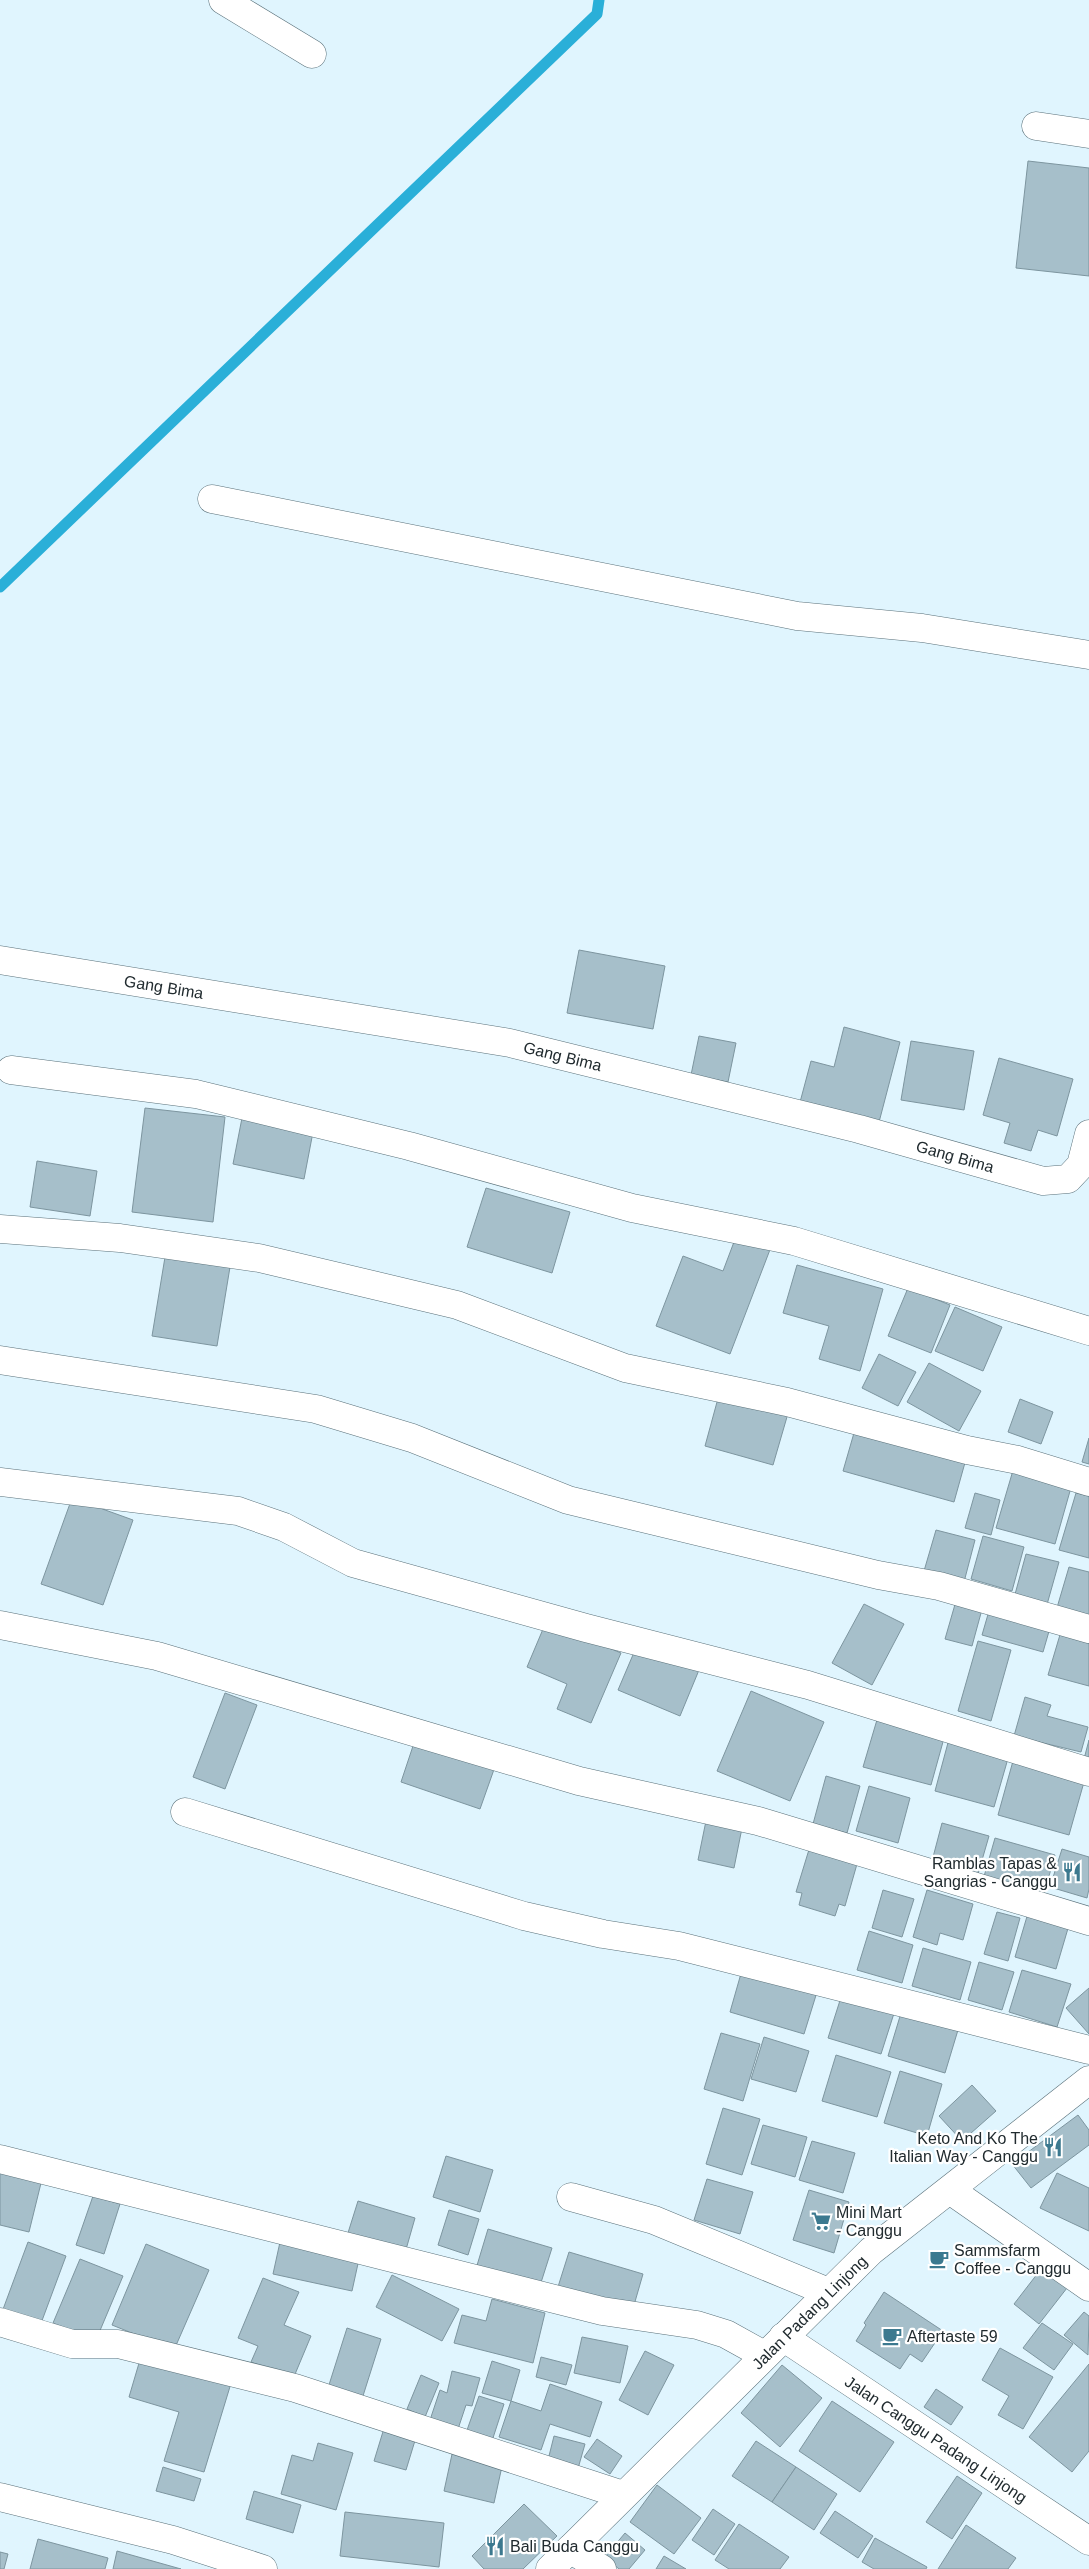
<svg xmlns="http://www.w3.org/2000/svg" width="1089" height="2569" font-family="Arial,sans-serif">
<rect width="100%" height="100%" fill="#e0f5fe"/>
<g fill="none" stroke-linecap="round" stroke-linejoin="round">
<path stroke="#2aafd8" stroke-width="11" d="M 0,587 L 597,14 L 599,0"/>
</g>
<g fill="#a6bfca" stroke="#7d959f">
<path d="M 1028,161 L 1089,168 L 1089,276 L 1016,268 Z"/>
<path d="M 579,950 L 665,966 L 653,1029 L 567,1013 Z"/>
<path d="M 844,1027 L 900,1042 L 878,1126 L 799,1106 L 811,1061 L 834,1067 Z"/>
<path d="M 699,1036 L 736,1043 L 728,1082 L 691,1075 Z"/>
<path d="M 911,1041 L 974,1051 L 964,1110 L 901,1100 Z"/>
<path d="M 999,1058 L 1073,1079 L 1057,1136 L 1038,1130 L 1031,1151 L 1004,1143 L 1010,1123 L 983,1115 Z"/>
<path d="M 145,1108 L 225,1117 L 213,1222 L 132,1212 Z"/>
<path d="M 242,1118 L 313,1132 L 304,1179 L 233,1164 Z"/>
<path d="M 37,1161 L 97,1171 L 90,1216 L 30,1207 Z"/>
<path d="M 486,1188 L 570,1212 L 552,1273 L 467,1247 Z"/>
<path d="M 737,1234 L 771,1247 L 730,1354 L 656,1326 L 683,1256 L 723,1271 Z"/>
<path d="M 166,1251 L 231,1261 L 217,1346 L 152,1336 Z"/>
<path d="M 797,1265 L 883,1289 L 860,1371 L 819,1359 L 829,1326 L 783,1313 Z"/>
<path d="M 908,1288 L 950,1305 L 931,1353 L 888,1336 Z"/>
<path d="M 955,1307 L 1002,1327 L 983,1371 L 935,1351 Z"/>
<path d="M 879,1354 L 916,1372 L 898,1406 L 862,1388 Z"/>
<path d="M 929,1363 L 981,1391 L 959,1431 L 907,1402 Z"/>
<path d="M 720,1391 L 789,1410 L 773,1465 L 705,1446 Z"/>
<path d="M 1020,1399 L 1053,1412 L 1041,1444 L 1008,1432 Z"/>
<path d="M 856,1426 L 966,1459 L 954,1502 L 843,1471 Z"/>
<path d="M 1089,1438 L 1089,1464 L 1082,1462 Z"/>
<path d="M 1014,1467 L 1072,1484 L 1055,1544 L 996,1528 Z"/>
<path d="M 975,1493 L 1000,1500 L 991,1535 L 965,1528 Z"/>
<path d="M 1076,1493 L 1089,1496 L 1089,1558 L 1059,1550 Z"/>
<path d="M 72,1498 L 133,1520 L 103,1605 L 41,1584 Z"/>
<path d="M 936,1530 L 975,1540 L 964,1582 L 924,1571 Z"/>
<path d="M 983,1536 L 1024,1547 L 1012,1591 L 971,1579 Z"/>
<path d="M 1026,1554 L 1059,1562 L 1046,1608 L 1014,1598 Z"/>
<path d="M 1069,1567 L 1089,1572 L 1089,1620 L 1056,1611 Z"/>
<path d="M 958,1594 L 984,1602 L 972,1646 L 945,1639 Z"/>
<path d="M 864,1604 L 904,1624 L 872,1685 L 832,1663 Z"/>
<path d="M 991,1604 L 1052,1621 L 1043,1652 L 982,1635 Z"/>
<path d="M 546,1622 L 621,1653 L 591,1723 L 557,1709 L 567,1684 L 527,1667 Z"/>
<path d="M 1062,1628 L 1089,1635 L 1089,1686 L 1048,1675 Z"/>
<path d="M 978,1641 L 1011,1650 L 991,1721 L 958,1711 Z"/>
<path d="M 638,1643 L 699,1670 L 680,1716 L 618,1690 Z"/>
<path d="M 751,1691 L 824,1722 L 790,1801 L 717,1771 Z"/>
<path d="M 225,1693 L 257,1705 L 225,1789 L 193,1777 Z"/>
<path d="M 1025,1697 L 1051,1705 L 1047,1716 L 1088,1727 L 1081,1752 L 1014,1736 Z"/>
<path d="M 879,1713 L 946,1731 L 931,1785 L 863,1767 Z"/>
<path d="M 417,1734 L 497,1761 L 480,1809 L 401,1782 Z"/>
<path d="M 949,1739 L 1009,1755 L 994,1807 L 935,1791 Z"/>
<path d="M 1089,1740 L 1089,1760 L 1084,1759 Z"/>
<path d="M 1013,1761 L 1084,1782 L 1069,1835 L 998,1815 Z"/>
<path d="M 826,1776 L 860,1786 L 847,1833 L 813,1824 Z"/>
<path d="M 869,1786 L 910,1798 L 898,1843 L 856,1831 Z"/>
<path d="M 708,1811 L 744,1818 L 734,1868 L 698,1860 Z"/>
<path d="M 942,1823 L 989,1836 L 978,1874 L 932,1861 Z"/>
<path d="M 995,1838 L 1055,1855 L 1043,1897 L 983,1880 Z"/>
<path d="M 811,1843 L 859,1857 L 845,1906 L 839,1904 L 835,1916 L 799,1905 L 802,1893 L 796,1892 Z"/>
<path d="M 1062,1849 L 1089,1857 L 1089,1889 L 1087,1898 L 1050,1887 Z"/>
<path d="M 883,1890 L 914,1899 L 902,1937 L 872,1928 Z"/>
<path d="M 927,1890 L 973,1904 L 963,1940 L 940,1933 L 937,1945 L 913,1937 Z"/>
<path d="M 997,1912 L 1020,1918 L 1008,1961 L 984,1954 Z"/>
<path d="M 1028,1913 L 1069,1925 L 1056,1969 L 1015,1957 Z"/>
<path d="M 869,1931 L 913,1945 L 902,1983 L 857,1970 Z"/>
<path d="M 923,1948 L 971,1962 L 960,2000 L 912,1986 Z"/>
<path d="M 979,1962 L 1014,1972 L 1002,2010 L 968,2000 Z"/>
<path d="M 742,1970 L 817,1992 L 804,2034 L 730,2012 Z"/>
<path d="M 1022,1970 L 1071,1984 L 1057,2027 L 1009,2012 Z"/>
<path d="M 1089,1988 L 1089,2034 L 1066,2008 Z"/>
<path d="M 843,1991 L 896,2007 L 881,2054 L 828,2038 Z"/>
<path d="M 901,2013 L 958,2030 L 945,2073 L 888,2056 Z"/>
<path d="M 721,2033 L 760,2044 L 743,2101 L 704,2089 Z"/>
<path d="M 764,2037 L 809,2051 L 796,2092 L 751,2079 Z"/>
<path d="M 836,2055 L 891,2072 L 877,2117 L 822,2101 Z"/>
<path d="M 900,2071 L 942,2084 L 927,2136 L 884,2123 Z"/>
<path d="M 972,2085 L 996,2111 L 962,2141 L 939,2116 Z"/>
<path d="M 723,2108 L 760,2119 L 742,2175 L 706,2164 Z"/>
<path d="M 1078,2115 L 1089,2130 L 1089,2145 L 1031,2188 L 1012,2164 Z"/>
<path d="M 763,2125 L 807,2137 L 795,2177 L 751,2164 Z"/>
<path d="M 812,2141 L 855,2153 L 843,2193 L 799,2180 Z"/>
<path d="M 446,2156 L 493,2170 L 480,2212 L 433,2197 Z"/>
<path d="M 0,2170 L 42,2179 L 29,2232 L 0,2225 Z"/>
<path d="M 1057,2173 L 1089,2188 L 1089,2231 L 1040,2208 Z"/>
<path d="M 707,2179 L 753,2192 L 740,2234 L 694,2220 Z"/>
<path d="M 809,2190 L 849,2202 L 834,2253 L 793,2240 Z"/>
<path d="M 93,2196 L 120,2204 L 104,2254 L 76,2245 Z"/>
<path d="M 358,2201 L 415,2218 L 405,2253 L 347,2236 Z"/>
<path d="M 449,2210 L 479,2219 L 468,2255 L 438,2245 Z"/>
<path d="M 488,2229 L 552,2248 L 538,2292 L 475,2272 Z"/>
<path d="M 28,2242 L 66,2256 L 40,2326 L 2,2312 Z"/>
<path d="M 280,2242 L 359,2259 L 352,2291 L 273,2274 Z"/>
<path d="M 146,2244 L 209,2270 L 174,2350 L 112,2325 Z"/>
<path d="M 569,2252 L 643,2274 L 632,2312 L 557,2290 Z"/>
<path d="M 80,2259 L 123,2276 L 96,2340 L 53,2323 Z"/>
<path d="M 1041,2269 L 1067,2288 L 1039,2324 L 1014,2304 Z"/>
<path d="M 392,2275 L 459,2309 L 442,2341 L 376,2307 Z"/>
<path d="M 263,2278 L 299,2292 L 284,2325 L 311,2336 L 293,2379 L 251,2362 L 258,2346 L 238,2338 Z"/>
<path d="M 884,2292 L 943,2331 L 922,2362 L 910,2354 L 900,2369 L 856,2341 L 866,2325 L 864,2323 Z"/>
<path d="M 492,2299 L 545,2313 L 533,2363 L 454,2343 L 462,2315 L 486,2321 Z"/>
<path d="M 1084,2312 L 1089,2316 L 1088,2355 L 1064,2335 Z"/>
<path d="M 1042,2323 L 1073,2344 L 1054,2370 L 1023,2348 Z"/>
<path d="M 347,2328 L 381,2339 L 362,2399 L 328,2388 Z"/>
<path d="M 582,2337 L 628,2346 L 620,2383 L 574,2373 Z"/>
<path d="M 1000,2348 L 1053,2377 L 1023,2429 L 998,2415 L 1009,2396 L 982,2380 Z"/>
<path d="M 645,2351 L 674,2365 L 648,2415 L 619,2400 Z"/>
<path d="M 142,2353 L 232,2380 L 204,2472 L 164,2461 L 179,2412 L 129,2397 Z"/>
<path d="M 541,2357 L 572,2365 L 566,2385 L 536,2377 Z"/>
<path d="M 492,2361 L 520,2370 L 511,2401 L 482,2393 Z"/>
<path d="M 1089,2364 L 1089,2451 L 1072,2472 L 1029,2437 Z"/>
<path d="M 782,2365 L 822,2398 L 780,2447 L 741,2413 Z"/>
<path d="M 452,2371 L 480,2378 L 472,2406 L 466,2405 L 458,2429 L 430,2420 L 440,2390 L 447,2393 Z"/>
<path d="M 421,2375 L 439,2383 L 425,2417 L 407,2409 Z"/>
<path d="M 550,2384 L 602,2402 L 590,2437 L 550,2424 L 541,2450 L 499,2437 L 511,2401 L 541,2411 Z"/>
<path d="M 936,2389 L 963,2407 L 951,2425 L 924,2407 Z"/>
<path d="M 479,2396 L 504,2404 L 492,2441 L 466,2433 Z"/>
<path d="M 832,2401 L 894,2442 L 860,2492 L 799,2451 Z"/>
<path d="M 385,2425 L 417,2434 L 406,2470 L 374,2461 Z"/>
<path d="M 554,2436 L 585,2444 L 577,2472 L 547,2464 Z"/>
<path d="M 597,2439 L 622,2456 L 610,2474 L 584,2457 Z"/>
<path d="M 756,2441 L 796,2467 L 772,2502 L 732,2476 Z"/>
<path d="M 318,2443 L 353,2453 L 336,2510 L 281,2494 L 292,2455 L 313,2461 Z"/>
<path d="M 454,2445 L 504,2457 L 494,2503 L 444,2491 Z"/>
<path d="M 163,2467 L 201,2479 L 194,2501 L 156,2491 Z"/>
<path d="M 796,2467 L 837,2494 L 814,2530 L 772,2502 Z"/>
<path d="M 957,2476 L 982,2493 L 952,2539 L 926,2522 Z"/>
<path d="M 657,2485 L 701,2518 L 674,2554 L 630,2522 Z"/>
<path d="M 254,2491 L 301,2505 L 293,2533 L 246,2519 Z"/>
<path d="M 524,2504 L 557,2536 L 523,2569 L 484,2569 L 472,2556 Z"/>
<path d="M 713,2509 L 735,2524 L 714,2555 L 692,2540 Z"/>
<path d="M 835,2511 L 873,2536 L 858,2558 L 820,2533 Z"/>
<path d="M 345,2512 L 444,2523 L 439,2567 L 340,2556 Z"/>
<path d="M 739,2524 L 789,2557 L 780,2569 L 729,2569 L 715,2560 Z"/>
<path d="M 966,2525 L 1016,2558 L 1008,2569 L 938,2569 Z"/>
<path d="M 625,2533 L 645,2550 L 629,2569 L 619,2569 L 605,2557 Z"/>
<path d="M 875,2538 L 927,2567 L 926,2569 L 874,2569 L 862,2562 Z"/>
<path d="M 38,2539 L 108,2558 L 105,2569 L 30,2569 Z"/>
<path d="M 117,2551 L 181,2569 L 113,2569 Z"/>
<path d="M 0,2552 L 8,2554 L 4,2569 L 0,2569 Z"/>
<path d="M 664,2556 L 686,2569 L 656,2569 Z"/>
</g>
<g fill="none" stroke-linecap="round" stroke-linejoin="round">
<defs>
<g id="minor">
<path d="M 223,0 L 312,54"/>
<path d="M 1036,126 L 1089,134"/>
<path d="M 212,499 L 797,616 L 922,628 L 1089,655"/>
<path id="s1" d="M 0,960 L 510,1043 L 859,1129 L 1043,1181 L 1068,1179 L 1081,1165 L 1089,1134"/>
<path d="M 11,1070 L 196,1094 L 409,1146 L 632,1208 L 794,1241 L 1089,1331"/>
<path d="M 0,1229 L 120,1238 L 259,1258 L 457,1305 L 625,1368 L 787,1402 L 967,1450 L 1018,1460 L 1089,1482"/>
<path d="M 0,1360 L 316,1409 L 412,1438 L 568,1500 L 878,1575 L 939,1586 L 1089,1629"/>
<path d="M 0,1482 L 238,1511 L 284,1527 L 353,1563 L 586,1628 L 808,1685 L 1089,1772"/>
<path d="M 0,1625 L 157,1656 L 579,1781 L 758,1821 L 1089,1921"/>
<path d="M 185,1812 L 524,1916 L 603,1934 L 679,1946 L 1089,2050"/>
<path d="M 0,2159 L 602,2311 L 697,2325 L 726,2334 L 764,2355"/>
<path d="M 950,2190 L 1089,2287"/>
<path d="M 571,2197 L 654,2220 L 828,2292"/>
<path d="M 0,2322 L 72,2344 L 118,2344 L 295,2388 L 623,2495"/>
<path id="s2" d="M 783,2337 L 1089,2541"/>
<path d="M 0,2497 L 173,2540 L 263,2569"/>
<path d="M 570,2549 L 602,2569"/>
<path id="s3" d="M 550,2569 L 871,2251 L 1089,2080"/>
</g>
</defs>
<use href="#minor" stroke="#5a717a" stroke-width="29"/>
<use href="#minor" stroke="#fff" stroke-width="28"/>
</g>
<defs>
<symbol id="restaurant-bare" viewBox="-9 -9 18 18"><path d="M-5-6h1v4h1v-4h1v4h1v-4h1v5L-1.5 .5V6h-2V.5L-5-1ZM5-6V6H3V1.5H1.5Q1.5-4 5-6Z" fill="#3c798f" stroke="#fff" stroke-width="2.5" paint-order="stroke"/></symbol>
<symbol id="supermarket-bare" viewBox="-9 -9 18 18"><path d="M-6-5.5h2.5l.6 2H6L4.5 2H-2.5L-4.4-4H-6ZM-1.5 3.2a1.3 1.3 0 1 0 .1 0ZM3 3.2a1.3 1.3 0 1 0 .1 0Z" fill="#3c798f" stroke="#fff" stroke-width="2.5" paint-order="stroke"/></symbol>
<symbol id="cafe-bare" viewBox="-9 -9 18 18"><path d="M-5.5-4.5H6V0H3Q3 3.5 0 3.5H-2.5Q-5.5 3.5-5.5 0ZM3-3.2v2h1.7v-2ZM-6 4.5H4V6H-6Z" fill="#3c798f" stroke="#fff" stroke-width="2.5" paint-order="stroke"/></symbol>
</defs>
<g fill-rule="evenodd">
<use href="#restaurant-bare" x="1058" y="1858" width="28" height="28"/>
<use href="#restaurant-bare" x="1039" y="2133" width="28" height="28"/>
<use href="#supermarket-bare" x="807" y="2207" width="28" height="28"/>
<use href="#cafe-bare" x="925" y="2245" width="28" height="28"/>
<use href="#cafe-bare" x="878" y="2322" width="28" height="28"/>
<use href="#restaurant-bare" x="481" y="2532" width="28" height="28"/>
</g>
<g text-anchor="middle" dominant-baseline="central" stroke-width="4.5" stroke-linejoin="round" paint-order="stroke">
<g font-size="16" fill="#212b2f" stroke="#fff">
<text stroke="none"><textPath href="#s1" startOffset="166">Gang Bima</textPath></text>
<text stroke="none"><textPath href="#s1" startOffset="571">Gang Bima</textPath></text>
<text stroke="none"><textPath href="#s1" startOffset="976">Gang Bima</textPath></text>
<text stroke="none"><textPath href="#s3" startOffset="365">Jalan Padang Linjong</textPath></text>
<text stroke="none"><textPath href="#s2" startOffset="184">Jalan Canggu Padang Linjong</textPath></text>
</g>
<g font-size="16" fill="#212b2f" stroke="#fff" text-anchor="start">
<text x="1057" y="1863" text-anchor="end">Ramblas Tapas &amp;<tspan x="1057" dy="18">Sangrias - Canggu</tspan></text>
<text x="1038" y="2138" text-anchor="end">Keto And Ko The<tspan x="1038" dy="18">Italian Way - Canggu</tspan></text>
<text x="836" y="2212">Mini Mart<tspan x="836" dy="18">- Canggu</tspan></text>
<text x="954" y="2250">Sammsfarm<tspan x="954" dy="18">Coffee - Canggu</tspan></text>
<text x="907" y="2336">Aftertaste 59</text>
<text x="510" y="2546">Bali Buda Canggu</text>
</g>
</g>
</svg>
